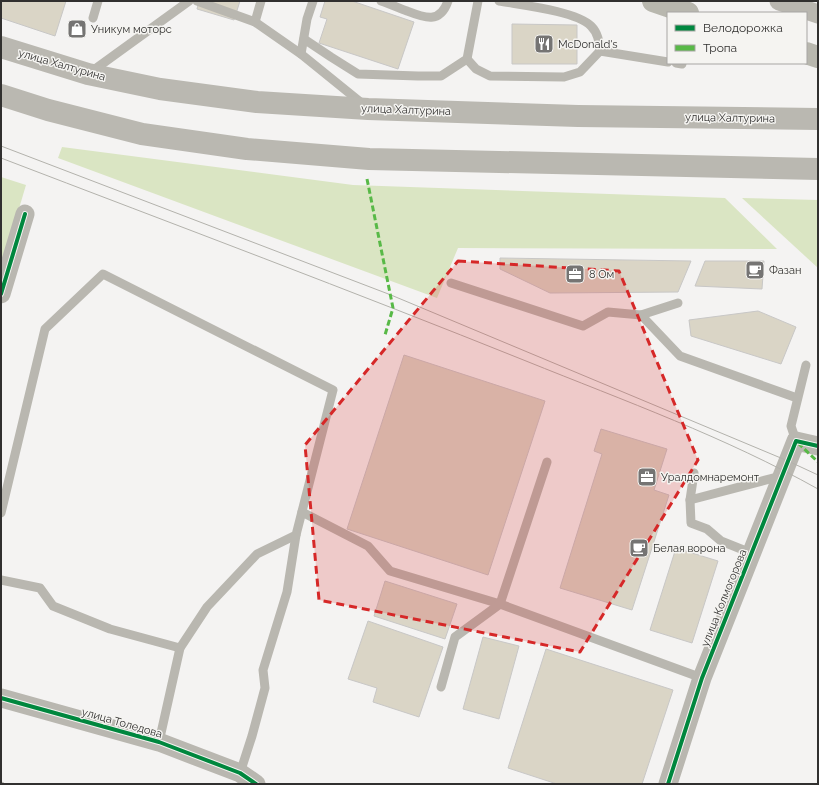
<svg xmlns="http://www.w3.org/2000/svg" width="819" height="785" font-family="Raleway,sans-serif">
<rect width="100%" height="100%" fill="#f4f3f2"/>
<g fill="#dae5c3">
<path d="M 62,147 L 353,185 L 725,198 L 777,249 L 458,248 L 437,298 L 58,158 Z"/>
<path d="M 1,177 L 26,185 L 1,269 Z"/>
<path d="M 742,198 L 818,200 L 818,268 Z"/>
</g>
<g fill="#dad5c6" stroke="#c8c7c6">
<path d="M 1,1 L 66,1 L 55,36 L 1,18 Z"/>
<path d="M 199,1 L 240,1 L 234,20 L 197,9 Z"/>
<path d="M 325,1 L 352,1 L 414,22 L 398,69 L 319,43 L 327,19 L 320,17 Z"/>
<path d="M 512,24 L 577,25 L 577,64 L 512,64 Z"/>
<path d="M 500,258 L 691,261 L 678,292 L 550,293 L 500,269 Z"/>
<path d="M 705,261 L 764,261 L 762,289 L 695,286 Z"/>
<path d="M 758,311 L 796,327 L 781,364 L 691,336 L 689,320 Z"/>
<path d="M 404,355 L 545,401 L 488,575 L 347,529 Z"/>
<path d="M 601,429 L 667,449 L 654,490 L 669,495 L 632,610 L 560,588 L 602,454 L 594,451 Z"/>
<path d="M 676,548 L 718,561 L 692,643 L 650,630 Z"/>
<path d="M 385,581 L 457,604 L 445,639 L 374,616 Z"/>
<path d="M 368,621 L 443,647 L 419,717 L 373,702 L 377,688 L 348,679 Z"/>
<path d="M 483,637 L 519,646 L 499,719 L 463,709 Z"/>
<path d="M 546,649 L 673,690 L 642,784 L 557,784 L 508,768 Z"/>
</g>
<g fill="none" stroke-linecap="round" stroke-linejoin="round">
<g stroke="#b9b7b0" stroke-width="9">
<path d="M 197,1 L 255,22 L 301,54 L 364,105"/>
<path d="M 381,1 C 390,4 399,8 407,11 C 425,18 440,24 448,1"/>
<path d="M 499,1 C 521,5 576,11 591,26 C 598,33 599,41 600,51"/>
<path d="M 93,18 L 98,1"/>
<path d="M 255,22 L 261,1"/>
<path d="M 304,39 L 331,57 L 358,74 L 418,76 L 441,76 L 467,59 L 478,1"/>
<path d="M 600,51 L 668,62"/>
<path d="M 301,54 L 307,19 L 313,1"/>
<path d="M 467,59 L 476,69 L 490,76 L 564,77 L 580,72 L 600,51"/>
<path d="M 676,63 L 682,64"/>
<path d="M 91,72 L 189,1"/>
<path d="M 451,283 L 583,326 L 608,312 L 641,315 L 680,356 L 797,398"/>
<path d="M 641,315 L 678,303"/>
<path d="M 796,441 L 791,426 L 806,365"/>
<path d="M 694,473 L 690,500 L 691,523 L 707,529 L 721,541 L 751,553"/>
<path d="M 690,500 L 781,476"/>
<path d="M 302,512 L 368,546 L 390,571 L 500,604 L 702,678"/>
<path d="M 1,513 L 45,329 L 103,274 L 333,390 L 296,535 L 257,554 L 207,607 L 180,648 L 159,742"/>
<path d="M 1,580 L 40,588 L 53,606 L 110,629 L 180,648"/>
<path d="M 441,687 L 455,637 L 500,604 L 547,462"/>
<path d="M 240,773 L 252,736 L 265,688 L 263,670 L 287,592 L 296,535"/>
</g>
<g stroke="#b9b7b0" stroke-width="19">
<path d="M 779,1 L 818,14"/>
<path d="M 1,294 L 25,214"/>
<path d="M 1,698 L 159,742 L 240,773 L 256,784"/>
<path d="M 668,784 L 702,678 L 796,441 L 818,446"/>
</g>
<g stroke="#b8b7ae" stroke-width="22">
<path d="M 653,1 L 688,13"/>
<path d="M 806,53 L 818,57"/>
</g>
<g stroke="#bab8b1" stroke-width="22">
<path d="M 1,47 L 88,74 L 160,89 L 257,102 L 368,109 L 578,116 L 818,119"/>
<path d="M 1,95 L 48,110 L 142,134 L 247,149 L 369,159 L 818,169"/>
</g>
<g stroke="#b3b2ac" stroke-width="1">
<path d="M 1,146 L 391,295 L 788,461 L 818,475"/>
<path d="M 1,158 C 176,225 352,291 526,361 C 625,401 725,437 818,489"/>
</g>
<defs>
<path id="rail" d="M 1,784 L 2,784"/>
</defs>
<use href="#rail" stroke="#b3b2ac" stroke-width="4.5"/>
<use href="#rail" stroke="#f5f4f1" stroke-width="3" stroke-dasharray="9" stroke-linecap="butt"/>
<g stroke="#58b947" stroke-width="3" stroke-dasharray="6 3" stroke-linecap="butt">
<path d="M 367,179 L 393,308 L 385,335"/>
<path d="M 798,443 L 818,462"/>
</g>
<defs>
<g id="cycleway">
<path d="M 1,294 L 25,214"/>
<path d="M 1,698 L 159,742 L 240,773 L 256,784"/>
<path d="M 668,784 L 702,678 L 796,441 L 818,446"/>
</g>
</defs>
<use href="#cycleway" stroke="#f5f4f1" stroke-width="6"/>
<use href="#cycleway" stroke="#00873e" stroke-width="4"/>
</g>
<path fill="#d62828" fill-opacity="0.2" stroke="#d62828" stroke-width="3" stroke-dasharray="8 5" stroke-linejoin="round" d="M 458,261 L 619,271 L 698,460 L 580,652 L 319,600 L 305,445 Z"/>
<defs>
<symbol id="shop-square" viewBox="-11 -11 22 22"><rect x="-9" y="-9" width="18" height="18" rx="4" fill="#757473" stroke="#f5f4f1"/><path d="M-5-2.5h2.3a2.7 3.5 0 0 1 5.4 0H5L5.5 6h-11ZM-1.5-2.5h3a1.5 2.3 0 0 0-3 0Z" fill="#fff"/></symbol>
<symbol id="restaurant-square" viewBox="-11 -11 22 22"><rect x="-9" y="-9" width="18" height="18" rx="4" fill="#757473" stroke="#f5f4f1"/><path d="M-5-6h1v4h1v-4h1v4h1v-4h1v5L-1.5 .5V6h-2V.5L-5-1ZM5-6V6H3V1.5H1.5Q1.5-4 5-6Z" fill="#fff"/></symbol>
<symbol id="cafe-square" viewBox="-11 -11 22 22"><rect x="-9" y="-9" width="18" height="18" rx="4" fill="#757473" stroke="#f5f4f1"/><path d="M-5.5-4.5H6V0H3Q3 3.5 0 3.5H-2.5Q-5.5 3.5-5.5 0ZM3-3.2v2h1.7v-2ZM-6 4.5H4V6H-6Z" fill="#fff"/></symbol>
<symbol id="office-square" viewBox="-11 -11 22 22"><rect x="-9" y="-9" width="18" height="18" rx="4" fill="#757473" stroke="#f5f4f1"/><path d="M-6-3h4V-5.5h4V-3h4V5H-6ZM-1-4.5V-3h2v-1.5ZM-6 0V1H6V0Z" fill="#fff"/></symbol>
</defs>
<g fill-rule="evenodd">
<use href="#shop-square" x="66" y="18" width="22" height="22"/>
<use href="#restaurant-square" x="533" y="33" width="22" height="22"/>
<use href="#cafe-square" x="744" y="259" width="22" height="22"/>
<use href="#office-square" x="564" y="263" width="22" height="22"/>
<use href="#office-square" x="636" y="466" width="22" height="22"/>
<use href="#cafe-square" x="628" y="537" width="22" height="22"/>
</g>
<g text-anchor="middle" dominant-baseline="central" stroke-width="3" stroke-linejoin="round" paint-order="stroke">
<g font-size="11" fill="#31302f" stroke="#f5f4f1" text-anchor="start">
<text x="91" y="29">Уникум моторс</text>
<text x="558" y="44">McDonald's</text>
<text x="769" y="270">Фазан</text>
<text x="589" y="274">8 Ом</text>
<text x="661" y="477">Уралдомнаремонт</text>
<text x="653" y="548">Белая ворона</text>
</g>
<g font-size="11" fill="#31302f" stroke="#f5f4f1">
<text transform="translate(62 65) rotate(16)">улица Халтурина</text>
<text transform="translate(406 110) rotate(2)">улица Халтурина</text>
<text transform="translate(730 118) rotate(1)">улица Халтурина</text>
<text transform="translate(724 598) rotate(-68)">улица Колмогорова</text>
<text transform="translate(122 723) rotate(16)">улица Толедова</text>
</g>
</g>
<rect width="819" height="785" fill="none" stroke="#31302f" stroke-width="4"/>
<rect x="667" y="12" width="140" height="52" fill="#f5f4f1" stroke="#a7a6a3"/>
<rect x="675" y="25" width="20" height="6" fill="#00873e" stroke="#a7a6a3"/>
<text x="703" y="32" font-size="12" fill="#31302f">Велодорожка</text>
<rect x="675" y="45" width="20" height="6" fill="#58b947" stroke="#a7a6a3"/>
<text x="703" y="52" font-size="12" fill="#31302f">Тропа</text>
</svg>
